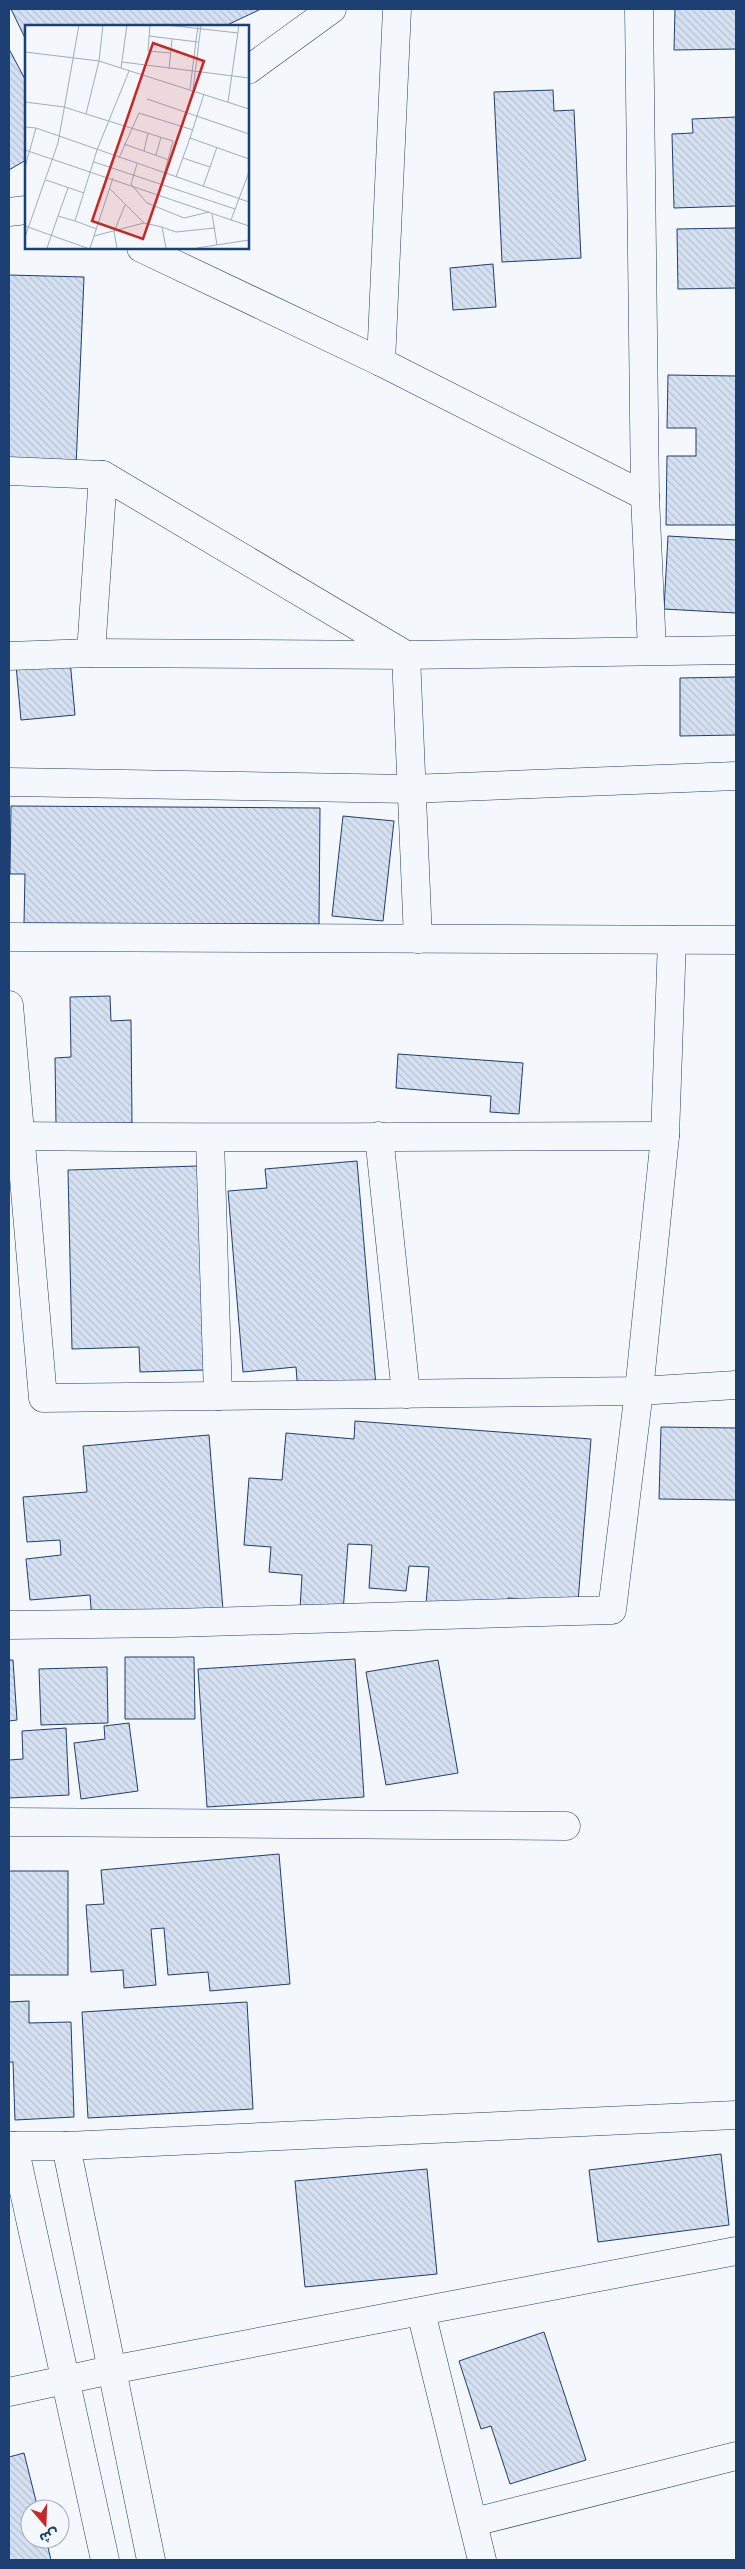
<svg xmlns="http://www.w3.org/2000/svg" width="745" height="2569" font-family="Commissioner,'Noto Sans Arabic',sans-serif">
<defs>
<pattern id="building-back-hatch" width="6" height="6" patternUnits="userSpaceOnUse" patternTransform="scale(1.25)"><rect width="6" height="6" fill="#d5e0f0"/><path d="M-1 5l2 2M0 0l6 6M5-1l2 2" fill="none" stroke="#b6c1d1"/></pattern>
</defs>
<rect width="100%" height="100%" fill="#f4f7fb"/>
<g fill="url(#building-back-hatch)" stroke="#1d3f73">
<path d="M 11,9 L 261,9 L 225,26 L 26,26 L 26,40 Z"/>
<path d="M 675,9 L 736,9 L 736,49 L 674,50 Z"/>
<path d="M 9,49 L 26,81 L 26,160 L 9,170 Z"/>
<path d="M 553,90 L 554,111 L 574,110 L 581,258 L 502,262 L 494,92 Z"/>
<path d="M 736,117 L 736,206 L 674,208 L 672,134 L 693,133 L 692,119 Z"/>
<path d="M 736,228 L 736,288 L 678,289 L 677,229 Z"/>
<path d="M 493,264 L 496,307 L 453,310 L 450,268 Z"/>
<path d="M 9,275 L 84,277 L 76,467 L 9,464 Z"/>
<path d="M 668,375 L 736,376 L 736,525 L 666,525 L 667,456 L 696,456 L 696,428 L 667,428 Z"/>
<path d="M 668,536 L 736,540 L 736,613 L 664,609 Z"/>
<path d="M 70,660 L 75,715 L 21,720 L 16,665 Z"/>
<path d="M 736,677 L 736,735 L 680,736 L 680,678 Z"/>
<path d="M 11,806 L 320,808 L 319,924 L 24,923 L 25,874 L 10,874 Z"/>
<path d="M 343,816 L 394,821 L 383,921 L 332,916 Z"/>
<path d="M 110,996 L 111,1021 L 131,1020 L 132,1123 L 56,1124 L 55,1058 L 71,1057 L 70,997 Z"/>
<path d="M 398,1054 L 523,1063 L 519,1114 L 490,1112 L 491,1096 L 396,1088 Z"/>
<path d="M 357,1161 L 376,1386 L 298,1393 L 296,1367 L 243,1372 L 228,1191 L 267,1188 L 265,1169 Z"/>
<path d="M 198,1166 L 204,1370 L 140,1372 L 139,1347 L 72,1349 L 68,1170 Z"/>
<path d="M 355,1421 L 591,1439 L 578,1602 L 508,1598 L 507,1610 L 426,1604 L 429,1567 L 409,1566 L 406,1591 L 369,1588 L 372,1545 L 348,1544 L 343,1612 L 300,1609 L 302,1575 L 269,1572 L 271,1547 L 244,1545 L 249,1478 L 282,1480 L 286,1433 L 354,1439 Z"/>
<path d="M 661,1427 L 736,1428 L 736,1500 L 659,1499 Z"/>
<path d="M 209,1435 L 223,1610 L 92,1621 L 90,1595 L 30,1600 L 26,1559 L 61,1555 L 60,1540 L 27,1542 L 23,1497 L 87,1492 L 83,1446 Z"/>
<path d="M 125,1657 L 194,1657 L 195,1719 L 125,1719 Z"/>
<path d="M 355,1659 L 364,1797 L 207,1807 L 198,1669 Z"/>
<path d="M 9,1660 L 13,1660 L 17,1720 L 9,1721 Z"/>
<path d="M 438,1660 L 458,1773 L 386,1785 L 366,1672 Z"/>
<path d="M 107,1667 L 108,1723 L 41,1725 L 39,1669 Z"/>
<path d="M 129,1723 L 138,1791 L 81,1799 L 74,1743 L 105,1739 L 104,1726 Z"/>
<path d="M 66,1728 L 69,1795 L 9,1798 L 9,1760 L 23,1759 L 22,1731 Z"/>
<path d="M 279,1854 L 290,1984 L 210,1991 L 208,1972 L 168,1975 L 164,1928 L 151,1929 L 156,1985 L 124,1988 L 123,1970 L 91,1972 L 86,1905 L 104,1904 L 101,1870 Z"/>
<rect x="9" y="1871" width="59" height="104"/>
<path d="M 29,2001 L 29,2023 L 71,2022 L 74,2117 L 15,2120 L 13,2062 L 9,2062 L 9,2002 Z"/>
<path d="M 247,2002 L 253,2109 L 88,2118 L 82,2012 Z"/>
<path d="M 721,2154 L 729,2225 L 598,2242 L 589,2170 Z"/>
<path d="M 427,2169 L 437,2274 L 305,2287 L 295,2181 Z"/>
<path d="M 544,2332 L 586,2460 L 510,2484 L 491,2426 L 481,2429 L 459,2361 Z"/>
<path d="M 24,2453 L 38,2509 L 30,2509 L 30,2539 L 46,2539 L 51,2560 L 9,2560 L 9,2457 Z"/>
</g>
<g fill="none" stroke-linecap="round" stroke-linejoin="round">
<defs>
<g id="minor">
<path d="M 639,9 L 645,496 L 652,650"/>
<path d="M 248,70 L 332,9"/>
<path d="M 9,212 L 26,210"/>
<path d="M 141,248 L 381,362 L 645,496"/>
<path d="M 381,362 L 397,9"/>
<path d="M 9,471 L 103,475 L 406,655 L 418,939"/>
<path d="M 91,653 L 103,475"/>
<path d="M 9,656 L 91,653 L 406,655 L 736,650"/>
<path d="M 9,782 L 410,789 L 736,776"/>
<path d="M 9,937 L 736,940"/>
<path d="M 9,1005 L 43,1398 L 639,1391 L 736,1385"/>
<path d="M 21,1136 C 235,1139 450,1136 665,1136"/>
<path d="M 379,1136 L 406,1394"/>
<path d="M 210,1139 L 218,1396"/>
<path d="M 9,1625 L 174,1623 L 612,1610 L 639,1391 L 665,1136 L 672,940"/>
<path d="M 9,1822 L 566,1826"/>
<path d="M 9,2146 L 66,2146 L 736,2115"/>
<path d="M 421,2312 L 482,2560"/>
<path d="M 9,2392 L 111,2370 L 736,2251"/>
<path d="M 474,2522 L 736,2456"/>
</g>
<g id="tertiary">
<path d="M 14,2146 L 105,2560"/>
<path d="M 66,2146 L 151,2560"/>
</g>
</defs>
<use href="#minor" stroke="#1d3f73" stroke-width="29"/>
<use href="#tertiary" stroke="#1d3f73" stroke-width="29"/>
<use href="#minor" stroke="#f4f7fb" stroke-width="28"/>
<use href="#tertiary" stroke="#f4f7fb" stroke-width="28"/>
</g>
<g transform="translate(25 25)">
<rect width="224" height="224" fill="#f4f7fb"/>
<path fill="none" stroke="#9eadc5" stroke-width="1" d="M 125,0 L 123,26 L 145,28M 142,0 L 213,8M 124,11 L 173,17M 0,27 L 74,36 L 224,84M 97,37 L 224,53M 96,43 L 102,0M 144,44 L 147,14M 165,64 L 173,0M 168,65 L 176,0M 179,69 L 165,113 L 224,134M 122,74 L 224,109M 0,77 L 39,82 L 61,89 L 74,36 L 78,0M 203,77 L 214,0M 61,89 L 148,116 L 134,168M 0,102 L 11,103 L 0,142M 11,103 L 224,177M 99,119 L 144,135M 0,125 L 224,201M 119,126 L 123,108M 131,130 L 136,112M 94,133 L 114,88 L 168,105M 158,133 L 185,142M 69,137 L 210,184M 112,139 L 106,159 L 122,178 L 159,193 L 184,187M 151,152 L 165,113M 21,155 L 59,168M 178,162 L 192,122M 187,189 L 192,220M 33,191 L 43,163M 206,195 L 224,147M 50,196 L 72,204M 119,198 L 137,202 L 141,223M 0,201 L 62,223M 137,202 L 151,207 L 190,203M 69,211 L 119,198 L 85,164M 0,212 L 33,118 L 54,0M 22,223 L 33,191 L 50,196 L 72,125 L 104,46M 65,223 L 88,153M 92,223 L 89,207 L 100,180M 172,223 L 224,215"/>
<path fill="#c62828" fill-opacity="0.15" stroke="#c62828" stroke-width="2.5" d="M 128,18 L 179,36 L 118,214 L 67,196 Z"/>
<rect width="224" height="224" fill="none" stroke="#1d3f73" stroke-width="2.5"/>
</g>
<rect width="745" height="2569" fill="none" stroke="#1d3f73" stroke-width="20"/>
<g transform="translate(45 2524) rotate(161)"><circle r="24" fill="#f4f7fb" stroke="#9eadc5"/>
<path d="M0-4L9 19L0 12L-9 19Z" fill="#c62828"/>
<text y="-8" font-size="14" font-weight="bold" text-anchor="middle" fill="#1d3f73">ش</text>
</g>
</svg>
